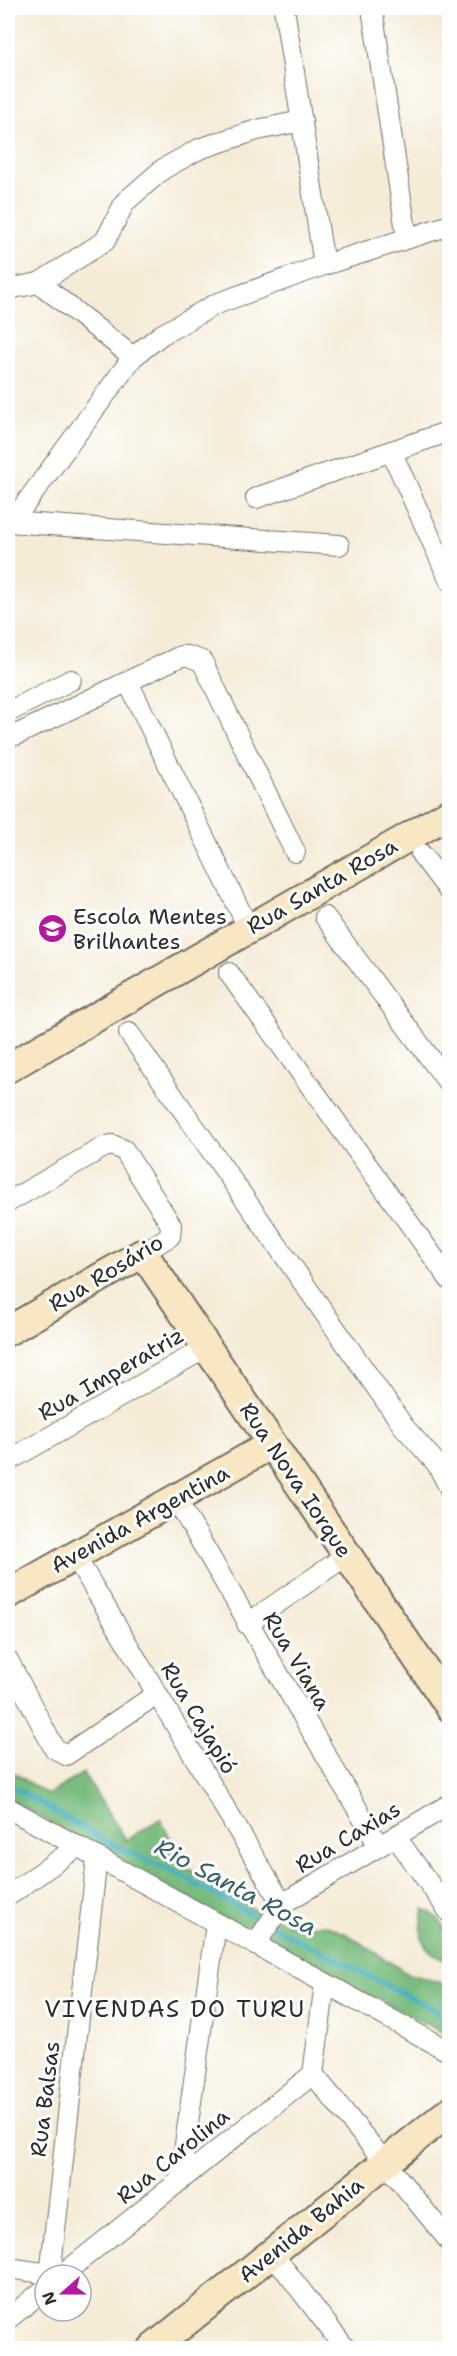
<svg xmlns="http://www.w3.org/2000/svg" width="457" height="2356" font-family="'Shantell Sans',sans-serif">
<rect width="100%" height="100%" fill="#fff"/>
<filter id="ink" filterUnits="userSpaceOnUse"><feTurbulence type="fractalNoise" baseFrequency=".0167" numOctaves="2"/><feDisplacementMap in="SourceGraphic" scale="12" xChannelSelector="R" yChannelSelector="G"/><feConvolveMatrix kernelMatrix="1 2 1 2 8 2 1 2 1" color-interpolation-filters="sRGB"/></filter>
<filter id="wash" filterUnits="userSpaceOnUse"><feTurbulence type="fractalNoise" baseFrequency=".008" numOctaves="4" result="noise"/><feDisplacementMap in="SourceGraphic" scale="24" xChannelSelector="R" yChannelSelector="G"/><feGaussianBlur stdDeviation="1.35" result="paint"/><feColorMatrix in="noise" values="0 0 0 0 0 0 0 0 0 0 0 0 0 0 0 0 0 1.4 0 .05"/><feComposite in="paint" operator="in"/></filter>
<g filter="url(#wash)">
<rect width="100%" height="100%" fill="#f5ecd8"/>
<g fill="#79bc7e" stroke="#527454" stroke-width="1.5">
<path d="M 8,1769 L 48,1795 L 83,1773 L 126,1840 L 160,1819 L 187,1868 L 261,1914 L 292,1924 L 325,1925 L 347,1934 L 406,1973 L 449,1985 L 449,2036 L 274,1946 L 8,1799 Z"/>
<path d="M 424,1909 C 449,1922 450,1937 449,1962 C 420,1949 418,1939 424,1909 Z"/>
</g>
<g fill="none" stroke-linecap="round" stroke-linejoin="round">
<g stroke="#45b0c3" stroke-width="5">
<path d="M 8,1784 L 111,1844 L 179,1874 L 264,1922"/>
<path d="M 272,1926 L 450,2018"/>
</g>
</g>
</g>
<g filter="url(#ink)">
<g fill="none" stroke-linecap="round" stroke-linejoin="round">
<defs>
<g id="street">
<path d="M 284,8 L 324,265"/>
<path d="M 372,8 L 407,238"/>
<path d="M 39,283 L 133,357"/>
<path d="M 8,289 L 39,283 L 105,241 L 125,202 L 163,169 L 199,149 L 257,130 L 302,121"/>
<path d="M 391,451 L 450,581"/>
<path d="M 256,498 L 450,431"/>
<path d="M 8,522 L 339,545"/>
<path d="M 12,522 L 133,357 L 161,335 L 216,304 L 324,265 L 450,225"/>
<path d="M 128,682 L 249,929"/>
<path d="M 8,712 L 71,680"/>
<path d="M 16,735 L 181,656 L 188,656 L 202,661 L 295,852"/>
<path d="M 421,854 L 450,892"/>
<path d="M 325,917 L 450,1085"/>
<path d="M 229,973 L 450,1280"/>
<path d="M 129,1033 L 404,1427 L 437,1464 L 450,1489"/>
<path d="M 8,1202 L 104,1147 L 112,1145 L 124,1150 L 171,1225 L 170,1236 L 143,1253"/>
<path d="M 8,1461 L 207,1347"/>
<path d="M 176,1499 L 379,1846"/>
<path d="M 75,1556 L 282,1904"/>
<path d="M 247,1624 L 347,1555"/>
<path d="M 8,1660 L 54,1748 L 66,1755 L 157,1694"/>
<path d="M 8,1808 L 450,2052"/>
<path d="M 396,1837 L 450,1913"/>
<path d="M 8,1896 L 77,1847"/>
<path d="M 255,1945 L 282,1904 L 450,1804"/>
<path d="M 313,2074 L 450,2242"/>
<path d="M 313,2074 L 325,1983"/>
<path d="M 180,2180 L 216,1924"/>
<path d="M 272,2253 L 345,2348"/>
<path d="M 8,2268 L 50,2274"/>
<path d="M 50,2275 L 97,1858"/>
<path d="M 62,2275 L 313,2074"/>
<path d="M 8,2319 L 45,2289"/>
</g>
<g id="secondary">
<path d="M 8,1068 L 450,813"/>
<path d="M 8,1331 L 143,1253 L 450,1707"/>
<path d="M 8,1594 L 272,1444"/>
<path d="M 153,2348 L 450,2111"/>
</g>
</defs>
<use href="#street" stroke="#726f68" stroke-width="22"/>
<use href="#secondary" stroke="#726f68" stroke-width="32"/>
<use href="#street" stroke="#fff" stroke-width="20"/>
<use href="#secondary" stroke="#f9e7c3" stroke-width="28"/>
</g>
</g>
<defs>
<symbol id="school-disc" viewBox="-11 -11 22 22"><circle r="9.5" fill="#b5179e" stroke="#fff"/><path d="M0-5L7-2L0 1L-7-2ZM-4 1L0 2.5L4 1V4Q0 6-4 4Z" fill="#fff"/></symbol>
</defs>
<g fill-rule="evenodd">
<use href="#school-disc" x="36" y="912" width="33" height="33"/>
</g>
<g text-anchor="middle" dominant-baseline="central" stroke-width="6" stroke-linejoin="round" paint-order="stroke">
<g font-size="22" fill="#2b2b2b" stroke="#fff">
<text transform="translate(322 886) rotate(-30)">Rua Santa Rosa</text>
<text transform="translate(106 1273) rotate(-31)">Rua Rosário</text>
<text transform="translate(111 1374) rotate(-30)">Rua Imperatriz</text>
<text transform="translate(296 1480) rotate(56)">Rua Nova Iorque</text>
<text transform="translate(140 1519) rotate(-29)">Avenida Argentina</text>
<text transform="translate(297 1661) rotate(59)">Rua Viana</text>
<text transform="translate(199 1718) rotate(59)">Rua Cajapió</text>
<text transform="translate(348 1837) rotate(-31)">Rua Caxias</text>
<text transform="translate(45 2099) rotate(-83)">Rua Balsas</text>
<text transform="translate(173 2156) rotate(-39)">Rua Carolina</text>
<text transform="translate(301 2230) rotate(-39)">Avenida Bahia</text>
</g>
<g font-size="22" fill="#2b2b2b" stroke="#fff" text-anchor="start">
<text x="73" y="916">Escola Mentes<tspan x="73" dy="25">Brilhantes</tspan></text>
</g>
<g font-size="24" font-style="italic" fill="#356068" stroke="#fff">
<text transform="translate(236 1887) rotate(28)">Rio Santa Rosa</text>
</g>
<g font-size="24" letter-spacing="1.5" fill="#2b2b2b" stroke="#fff">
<text x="175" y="2009">VIVENDAS DO TURU</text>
</g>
</g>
<rect width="457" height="2356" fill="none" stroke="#fff" stroke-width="30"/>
<g transform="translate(63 2293) rotate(249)"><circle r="28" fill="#ffffff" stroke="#aaaaaa" stroke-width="1.5"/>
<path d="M0-4.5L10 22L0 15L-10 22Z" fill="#b5179e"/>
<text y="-9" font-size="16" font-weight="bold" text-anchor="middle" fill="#2b2b2b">N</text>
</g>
</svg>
